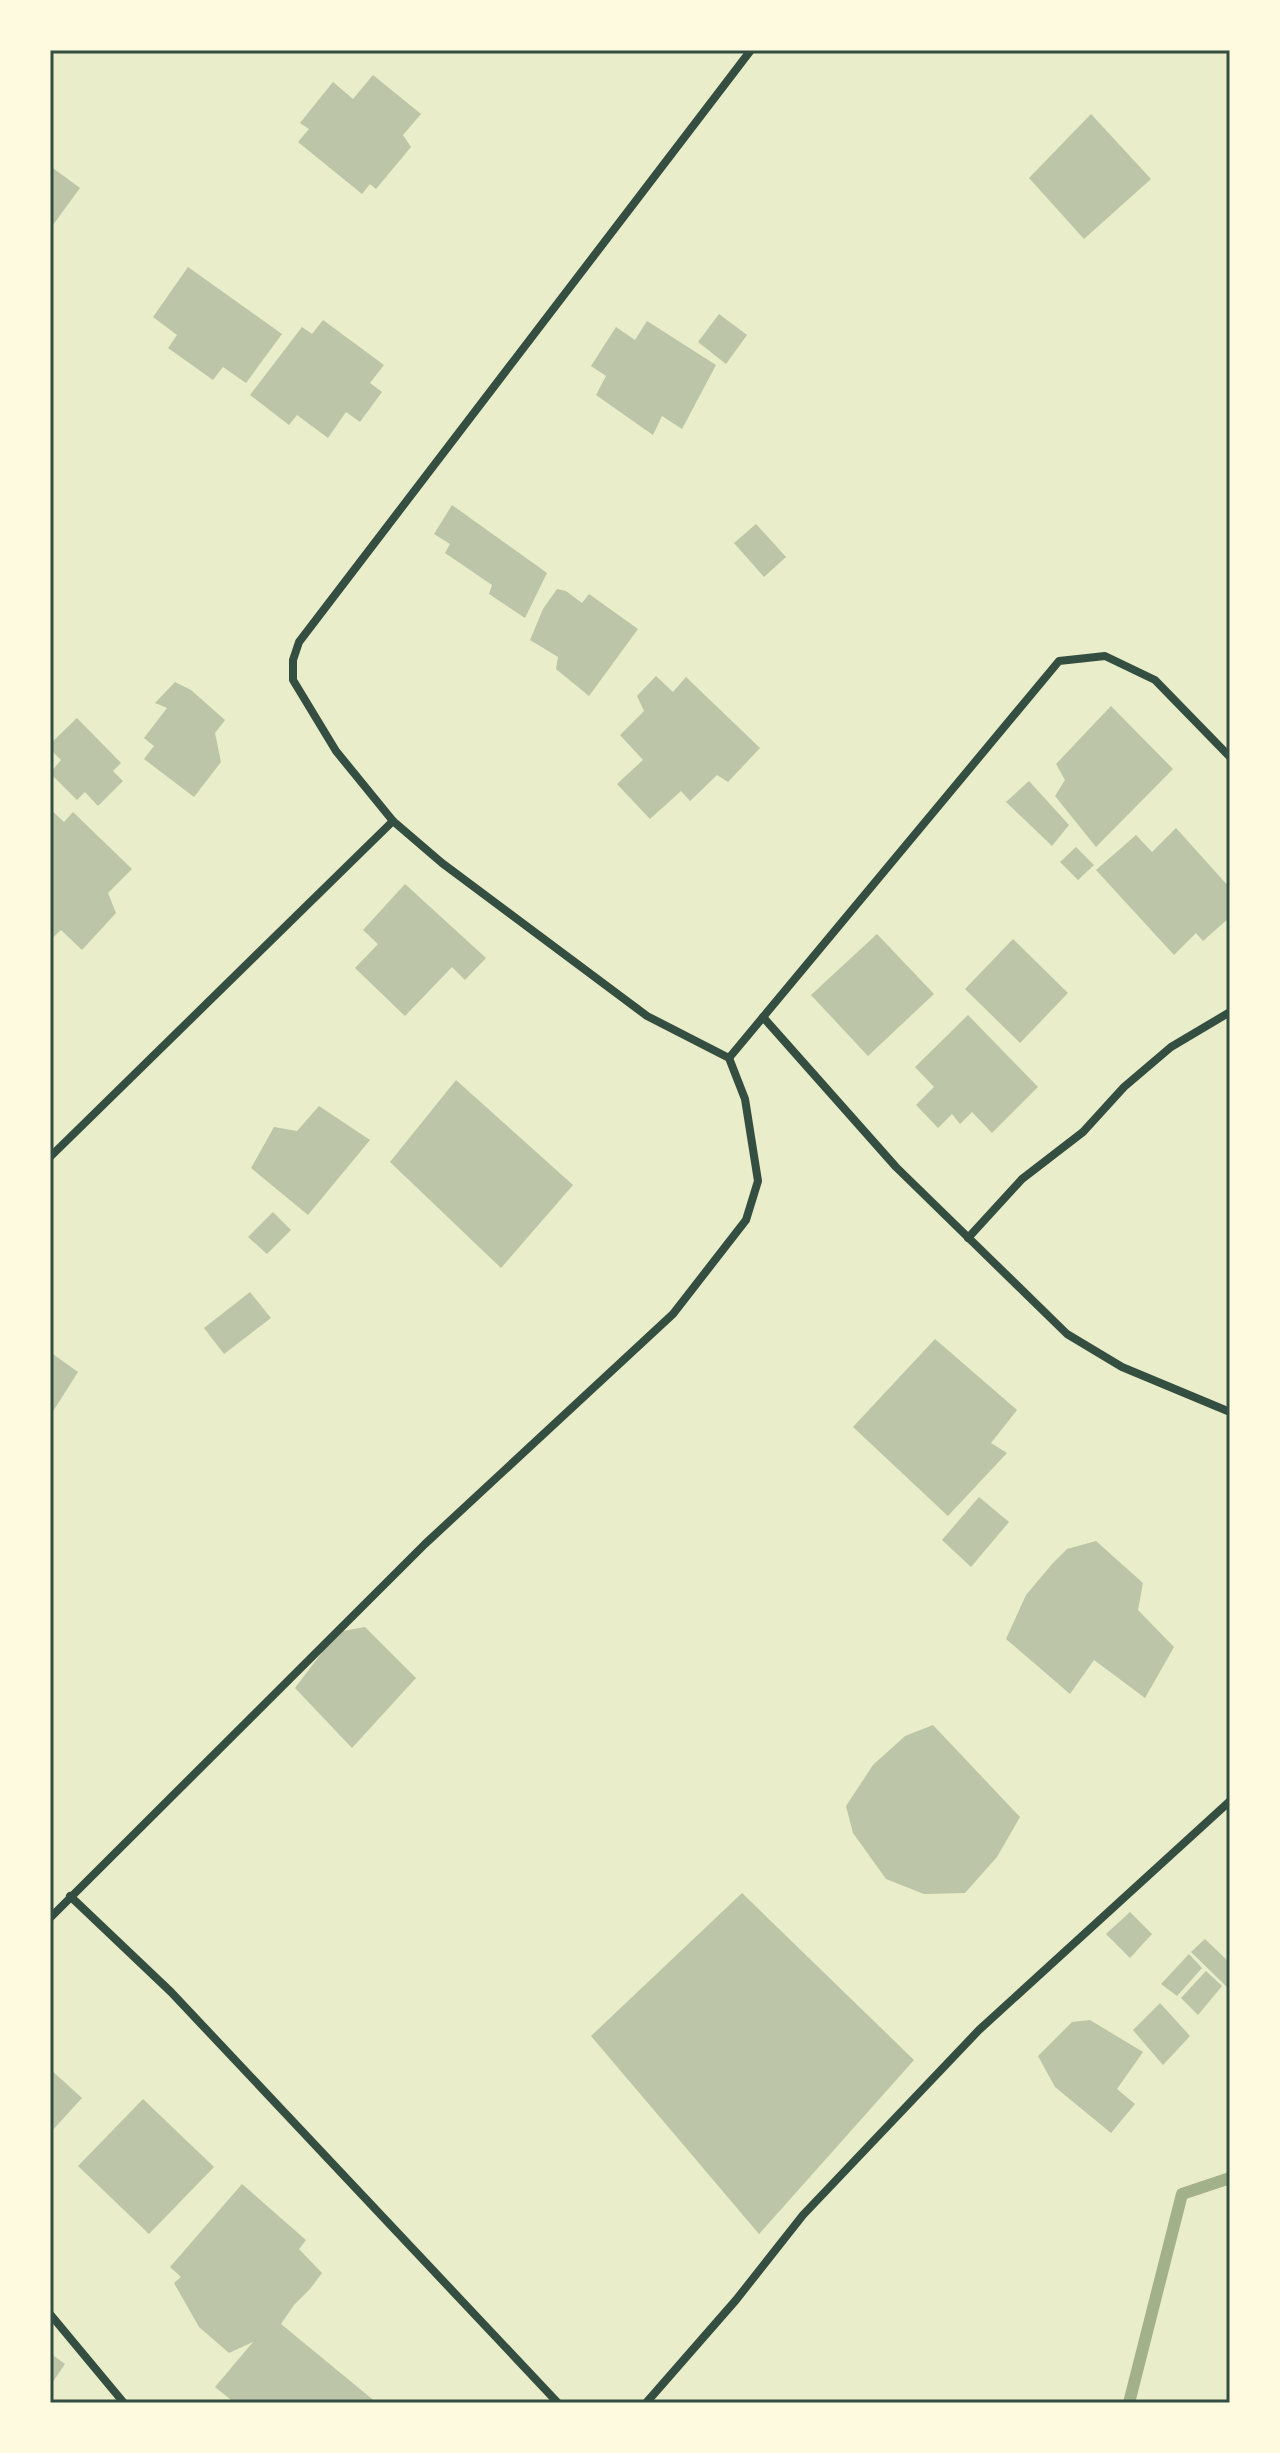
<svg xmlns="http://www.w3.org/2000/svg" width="1280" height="2453" font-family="'Public Sans',sans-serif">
<rect width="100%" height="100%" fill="#e9edc9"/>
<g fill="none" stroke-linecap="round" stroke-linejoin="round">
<path stroke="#a3b18a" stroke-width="12" d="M 1129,2403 L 1182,2194 L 1230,2178"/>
</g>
<g fill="#bcc5a7">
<path d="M 373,75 L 421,114 L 403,135 L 411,147 L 376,189 L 370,184 L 362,194 L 298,142 L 309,129 L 300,123 L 333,82 L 353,99 Z"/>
<path d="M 1091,114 L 1151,179 L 1084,239 L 1029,178 Z"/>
<path d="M 50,166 L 80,188 L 50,229 Z"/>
<path d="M 188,267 L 282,334 L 246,383 L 223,367 L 213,380 L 168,348 L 177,335 L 153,317 Z"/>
<path d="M 719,314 L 747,335 L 726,364 L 698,342 Z"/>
<path d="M 323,320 L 384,365 L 370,383 L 382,392 L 360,422 L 346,412 L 328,438 L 297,415 L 289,425 L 250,395 L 302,327 L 312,334 Z"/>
<path d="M 647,321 L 716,365 L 682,429 L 662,416 L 653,435 L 596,395 L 606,376 L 591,366 L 616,327 L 635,340 Z"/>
<path d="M 452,505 L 547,573 L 525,618 L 489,594 L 492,585 L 445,553 L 450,544 L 434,534 Z"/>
<path d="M 756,524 L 786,557 L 764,577 L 734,543 Z"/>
<path d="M 557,589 L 566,591 L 582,603 L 589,594 L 638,629 L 589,696 L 556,669 L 558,657 L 530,640 L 543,609 Z"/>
<path d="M 656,676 L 673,692 L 686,677 L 760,748 L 728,782 L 717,775 L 690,801 L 681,791 L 650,819 L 617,784 L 643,760 L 620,735 L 644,711 L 637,696 Z"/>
<path d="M 175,682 L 191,690 L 225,720 L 215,733 L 221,762 L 194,797 L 144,759 L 154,746 L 144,738 L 167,708 L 155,703 Z"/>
<path d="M 1111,706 L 1173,769 L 1096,847 L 1055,796 L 1065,780 L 1056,764 Z"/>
<path d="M 77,718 L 121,763 L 113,771 L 123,781 L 98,806 L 85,792 L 77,800 L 50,773 L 61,760 L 50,749 L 50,744 Z"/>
<path d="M 1029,781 L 1069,825 L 1052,846 L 1006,802 Z"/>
<path d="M 50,809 L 64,822 L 73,812 L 132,869 L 108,893 L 116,913 L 82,950 L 61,930 L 50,940 Z"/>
<path d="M 1176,828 L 1230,888 L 1230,917 L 1203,941 L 1196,933 L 1174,955 L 1096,870 L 1136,835 L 1152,852 Z"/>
<path d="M 1076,847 L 1094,865 L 1078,880 L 1060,862 Z"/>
<path d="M 405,884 L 486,958 L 465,980 L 452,967 L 405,1016 L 355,968 L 378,944 L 363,930 Z"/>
<path d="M 877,934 L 934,994 L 868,1056 L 811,995 Z"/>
<path d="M 1013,939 L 1068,993 L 1020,1043 L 965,989 Z"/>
<path d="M 968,1015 L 1038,1087 L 992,1133 L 972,1112 L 960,1124 L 952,1114 L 938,1128 L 916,1105 L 934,1087 L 915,1067 Z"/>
<path d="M 456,1080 L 573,1185 L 501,1268 L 390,1162 Z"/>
<path d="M 319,1106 L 370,1140 L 308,1215 L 251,1168 L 274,1127 L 297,1131 Z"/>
<path d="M 273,1212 L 291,1230 L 267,1254 L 248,1237 Z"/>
<path d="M 250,1292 L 271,1318 L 224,1354 L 204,1328 Z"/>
<path d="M 935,1339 L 1017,1410 L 991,1443 L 1007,1453 L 948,1516 L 853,1427 Z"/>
<path d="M 50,1352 L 78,1372 L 50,1416 Z"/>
<path d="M 979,1497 L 1009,1522 L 971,1567 L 942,1540 Z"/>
<path d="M 1096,1541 L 1143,1583 L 1138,1610 L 1174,1647 L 1145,1698 L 1094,1660 L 1070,1694 L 1006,1639 L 1026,1595 L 1053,1563 L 1067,1549 Z"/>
<path d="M 365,1627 L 416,1678 L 352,1748 L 295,1688 L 326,1647 L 343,1631 Z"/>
<path d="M 933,1725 L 1020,1817 L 997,1857 L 965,1893 L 924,1894 L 886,1879 L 853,1833 L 846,1806 L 873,1765 L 905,1736 Z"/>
<path d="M 742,1893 L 914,2060 L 759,2234 L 591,2036 Z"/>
<path d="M 1130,1912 L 1152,1934 L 1130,1958 L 1106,1934 Z"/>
<path d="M 1205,1939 L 1230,1963 L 1230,1990 L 1191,1952 Z"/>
<path d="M 1189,1954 L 1202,1968 L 1177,1996 L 1161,1984 Z"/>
<path d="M 1206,1971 L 1222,1986 L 1198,2015 L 1181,1998 Z"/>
<path d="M 1160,2003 L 1190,2036 L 1163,2065 L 1133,2030 Z"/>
<path d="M 1090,2020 L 1143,2052 L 1117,2089 L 1135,2104 L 1111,2133 L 1055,2087 L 1038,2056 L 1072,2022 Z"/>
<path d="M 50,2069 L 82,2098 L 50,2133 Z"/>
<path d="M 143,2099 L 214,2167 L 149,2234 L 78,2166 Z"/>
<path d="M 242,2184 L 306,2240 L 299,2249 L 322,2273 L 310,2289 L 294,2305 L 281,2324 L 377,2403 L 235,2403 L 215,2387 L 253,2342 L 229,2353 L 199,2327 L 174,2283 L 181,2277 L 170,2267 Z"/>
<path d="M 50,2353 L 65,2364 L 50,2386 Z"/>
</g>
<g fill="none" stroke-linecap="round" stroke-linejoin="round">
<g stroke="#344e41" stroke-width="8">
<path d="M 763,1017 L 896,1167 L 1067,1334 L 1122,1367 L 1230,1412"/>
<path d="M 729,1058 L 1059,661 L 1105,656 L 1155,680 L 1230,757"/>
<path d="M 50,1157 L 393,821"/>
<path d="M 968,1238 L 1022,1179 L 1083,1132 L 1124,1087 L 1171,1047 L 1230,1012"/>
<path d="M 70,1896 L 171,1992 L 558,2403"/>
<path d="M 50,1918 L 425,1544 L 673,1314 L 746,1220 L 758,1181 L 745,1099 L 729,1058 L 647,1016 L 442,863 L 393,821 L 336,751 L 293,680 L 293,660 L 299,642 L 751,50"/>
<path d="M 50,2314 L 124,2403"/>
<path d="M 646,2403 L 736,2300 L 803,2215 L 979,2030 L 1230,1801"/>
</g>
</g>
<rect width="1280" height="2453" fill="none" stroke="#fefae0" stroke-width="104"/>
<rect x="52" y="52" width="1176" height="2349" fill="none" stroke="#344e41" stroke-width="3"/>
</svg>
